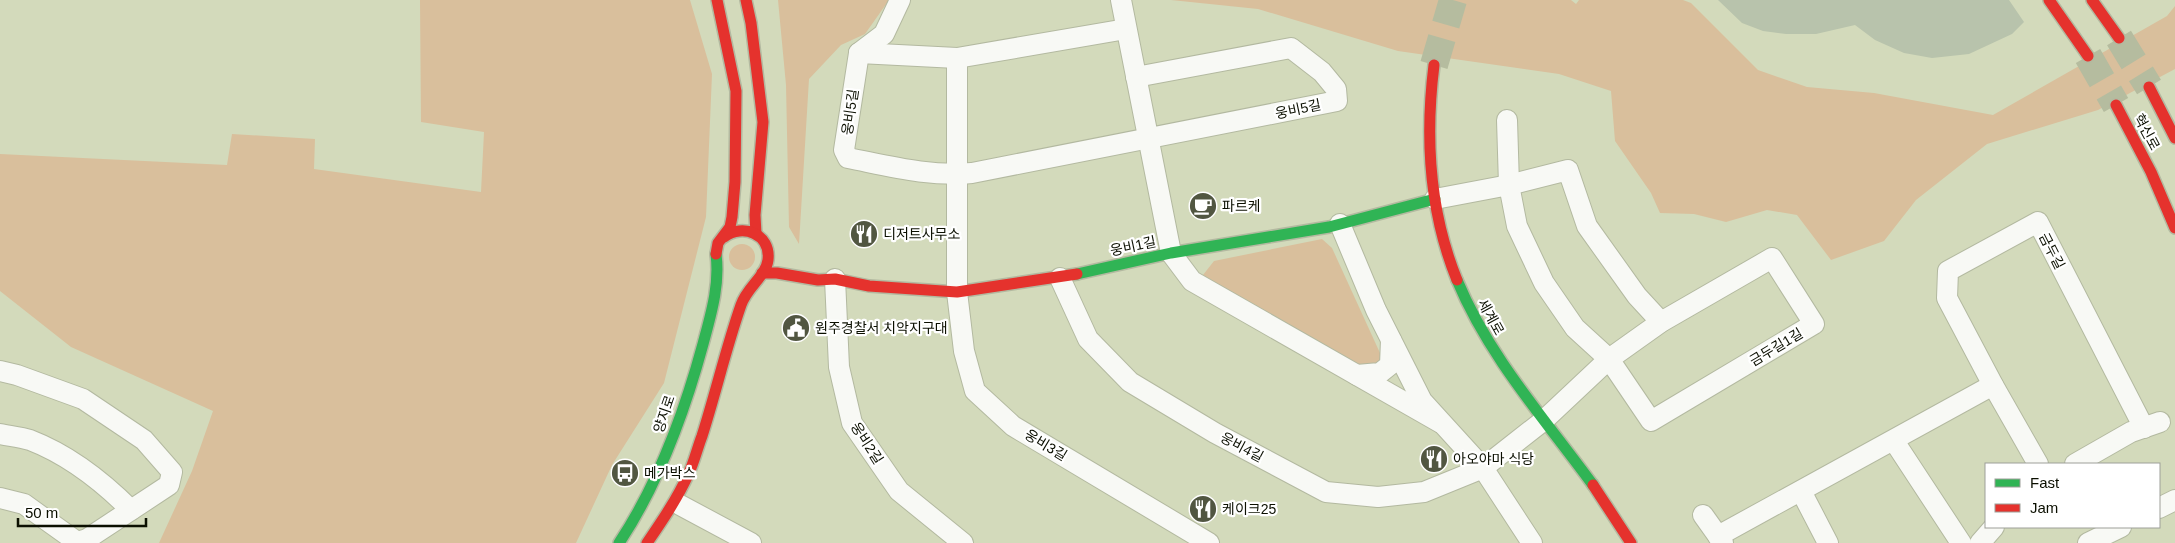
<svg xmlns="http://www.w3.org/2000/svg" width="2175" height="543" font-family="Arial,'Noto Sans KR',sans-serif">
<rect width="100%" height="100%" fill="#d3dabb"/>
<g fill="#d9bf9c">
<path d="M 420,0 L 690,0 L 712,74 L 706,217 L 664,383 L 612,465 L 576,543 L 159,543 L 192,471 L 213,411 L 71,347 L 0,291 L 0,154 L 227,165 L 232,134 L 315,139 L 314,169 L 481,192 L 484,132 L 421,122 Z"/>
<path d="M 778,0 L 889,0 L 865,34 L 841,45 L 809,79 L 799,244 L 789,227 L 786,85 Z"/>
<path d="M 1171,0 L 1571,0 L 1576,4 L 1579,0 L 1683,0 L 1691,3 L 1758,70 L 1807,87 L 1874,93 L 1993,115 L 2167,16 L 2175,6 L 2175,69 L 2098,110 L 1987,144 L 1916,200 L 1884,241 L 1831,260 L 1797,215 L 1767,210 L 1726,222 L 1694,214 L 1660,213 L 1651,193 L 1615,141 L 1611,91 L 1559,74 L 1398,51 L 1258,9 Z"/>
<path d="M 1322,239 L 1332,248 L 1380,353 L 1380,361 L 1367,368 L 1352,365 L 1203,275 L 1214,261 Z"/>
<circle cx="742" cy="257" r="13"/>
</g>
<path fill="#b8c3ac" d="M 1718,0 L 2009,0 L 2024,22 L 2012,34 L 1969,54 L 1932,58 L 1904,53 L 1875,40 L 1855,25 L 1816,34 L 1786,34 L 1763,31 L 1742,23 Z"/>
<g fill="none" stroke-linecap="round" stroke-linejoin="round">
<g stroke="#b5bc9f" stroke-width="28" stroke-dasharray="28 14" stroke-linecap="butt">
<path d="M 2119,38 L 2149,87"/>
<path d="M 2088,56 L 2116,105"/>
<path d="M 1434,65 L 1453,0"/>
</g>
<defs>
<g id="street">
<path d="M 1121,0 L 1171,253 L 1192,281 L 1441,423"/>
<path d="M 859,53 L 844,150 L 848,158 C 889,166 930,177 972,173 L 1337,101 L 1336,89 L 1322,72 L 1291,48 L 1136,77"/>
<path d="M 859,53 L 957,58 L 1126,29"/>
<path d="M 859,53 L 884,34 L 900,0"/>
<path d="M 957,58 L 957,292 L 964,351 L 975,391 L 1013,426 L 1209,543"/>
<path d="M 1435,199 L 1509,185 L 1568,170 L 1587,226 L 1637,296 L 1661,322"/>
<path d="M 1340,224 L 1376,310 L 1422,401 L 1483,468 L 1532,543"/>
<path d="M 1060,278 L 1088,339 L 1130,382 L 1215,433 L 1326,492 L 1378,497 L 1424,492 L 1483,468 L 1543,421 L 1609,359 L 1661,322 L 1772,258 L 1814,324 L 1651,421 L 1609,359 L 1575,328 L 1544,283 L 1517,226 L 1509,185 L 1507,120"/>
<path d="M 835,279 L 839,367 L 852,423 L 899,491 L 963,543"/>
<path d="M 0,371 L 17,375 L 83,399 L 144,440 L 172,472 L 169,485 L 87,539 L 77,542 L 24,504 L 0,498"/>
<path d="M 1357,375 L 1380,373 L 1390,365 L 1391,340"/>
<path d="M 0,434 C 10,436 21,437 30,440 C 69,455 102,481 131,510"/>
<path d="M 1894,441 L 1961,543"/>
<path d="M 2038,464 L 1993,385 L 1947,298 L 1948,271 L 2038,222 L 2144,428"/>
<path d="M 2075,464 L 2131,432 L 2160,422"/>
<path d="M 1801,491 L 1828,543"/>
<path d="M 680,505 L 751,543"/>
<path d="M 2159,508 L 2175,500"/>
<path d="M 1703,515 L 1723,543"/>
<path d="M 1718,536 L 1993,385"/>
<path d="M 1980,543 L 1994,527"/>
<path d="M 2088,543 L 2121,527"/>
</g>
<g id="fast">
<path d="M 1077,274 L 1171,253 L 1329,227 L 1435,199"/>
<path d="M 1457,280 C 1489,357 1544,418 1593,485"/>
<path d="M 619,543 C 659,483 684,414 703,344 C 711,314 720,285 716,254"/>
</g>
<g id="jam">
<path d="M 746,0 L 751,23 L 763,122 L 755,215 L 756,234"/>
<path d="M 2049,0 L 2088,56"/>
<path d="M 2092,0 L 2119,38"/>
<path d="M 1434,65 C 1425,137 1429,211 1457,280"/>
<path d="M 2149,87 L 2175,138"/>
<path d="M 2116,105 L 2151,172 L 2175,228"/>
<path d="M 716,254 L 718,243 L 730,227 L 732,217 L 735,182 L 736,91 L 717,0"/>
<path d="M 762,273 L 777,273 L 818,280 L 835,279 L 869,286 L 957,292 L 1077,274"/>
<path d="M 1593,485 L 1631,543"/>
<path d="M 647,543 C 662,521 677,499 688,475 C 694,463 697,449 702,436 C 716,392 726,348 741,305 C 747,287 766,276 768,260 C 771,234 743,223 724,237"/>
</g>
</defs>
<use href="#street" stroke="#b3b9a0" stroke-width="22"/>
<use href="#fast" stroke="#b3b9a0" stroke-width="14"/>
<use href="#jam" stroke="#b3b9a0" stroke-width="14"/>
<use href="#street" stroke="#f8f9f5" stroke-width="20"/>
<use href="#fast" stroke="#30b455" stroke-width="11"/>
<use href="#jam" stroke="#e5322d" stroke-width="11"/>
</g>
<defs>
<symbol id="cafe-disc" viewBox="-11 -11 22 22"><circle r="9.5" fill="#515641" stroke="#fff"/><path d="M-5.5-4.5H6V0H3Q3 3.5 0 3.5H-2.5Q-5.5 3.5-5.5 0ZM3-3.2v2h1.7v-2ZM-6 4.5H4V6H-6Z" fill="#fff"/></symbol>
<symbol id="restaurant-disc" viewBox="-11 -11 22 22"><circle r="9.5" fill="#515641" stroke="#fff"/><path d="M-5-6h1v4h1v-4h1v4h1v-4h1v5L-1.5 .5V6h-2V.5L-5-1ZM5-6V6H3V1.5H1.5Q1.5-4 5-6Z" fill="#fff"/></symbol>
<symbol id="civic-disc" viewBox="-11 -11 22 22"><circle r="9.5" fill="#515641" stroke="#fff"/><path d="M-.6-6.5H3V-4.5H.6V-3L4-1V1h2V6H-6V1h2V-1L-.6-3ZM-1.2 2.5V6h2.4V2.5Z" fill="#fff"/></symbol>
<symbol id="bus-disc" viewBox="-11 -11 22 22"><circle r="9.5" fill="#515641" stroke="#fff"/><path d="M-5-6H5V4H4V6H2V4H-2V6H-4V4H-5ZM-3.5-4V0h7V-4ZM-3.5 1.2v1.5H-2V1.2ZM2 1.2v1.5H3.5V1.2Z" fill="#fff"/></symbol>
</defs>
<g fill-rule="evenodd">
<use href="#cafe-disc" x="1187" y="190" width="32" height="32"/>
<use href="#restaurant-disc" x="848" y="218" width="32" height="32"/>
<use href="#civic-disc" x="780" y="312" width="32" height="32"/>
<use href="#restaurant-disc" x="1418" y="443" width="32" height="32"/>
<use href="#bus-disc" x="609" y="457" width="32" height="32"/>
<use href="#restaurant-disc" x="1187" y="493" width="32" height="32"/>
</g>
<g text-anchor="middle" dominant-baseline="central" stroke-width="4.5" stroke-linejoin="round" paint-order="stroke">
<g font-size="14" fill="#0b0f00" stroke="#fff">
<text transform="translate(1298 109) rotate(-12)">웅비5길</text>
<text transform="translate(850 112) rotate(-82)">웅비5길</text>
<text transform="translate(2147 132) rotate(62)">혁신로</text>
<text transform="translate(1133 246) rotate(-12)">웅비1길</text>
<text transform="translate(2052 251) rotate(63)">금두길</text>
<text transform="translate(1491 317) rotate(61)">세계로</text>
<text transform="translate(1776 347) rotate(-31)">금두길1길</text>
<text transform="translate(664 414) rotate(-71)">양지로</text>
<text transform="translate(867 443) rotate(57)">웅비2길</text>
<text transform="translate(1046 445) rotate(31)">웅비3길</text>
<text transform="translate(1242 447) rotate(28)">웅비4길</text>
</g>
<g font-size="14" fill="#0b0f00" stroke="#fff" text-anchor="start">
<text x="1222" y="206">파르케</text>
<text x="883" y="234">디저트사무소</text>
<text x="815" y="328">원주경찰서 치악지구대</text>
<text x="1453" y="459">아오야마 식당</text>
<text x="644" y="473">메가박스</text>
<text x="1222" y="509">케이크25</text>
</g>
</g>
<rect x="1985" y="463" width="175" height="65" fill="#ffffff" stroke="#9d9f99"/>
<rect x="1995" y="479" width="25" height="8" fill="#30b455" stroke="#9d9f99"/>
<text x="2030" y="488" font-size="15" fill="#0b0f00">Fast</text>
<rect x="1995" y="504" width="25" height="8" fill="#e5322d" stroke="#9d9f99"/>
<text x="2030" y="513" font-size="15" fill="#0b0f00">Jam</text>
<path d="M18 518v8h128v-8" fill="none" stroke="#0b0f00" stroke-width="2.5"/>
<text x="25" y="518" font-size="15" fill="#0b0f00" stroke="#ffffff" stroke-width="4" paint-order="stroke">50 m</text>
</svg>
